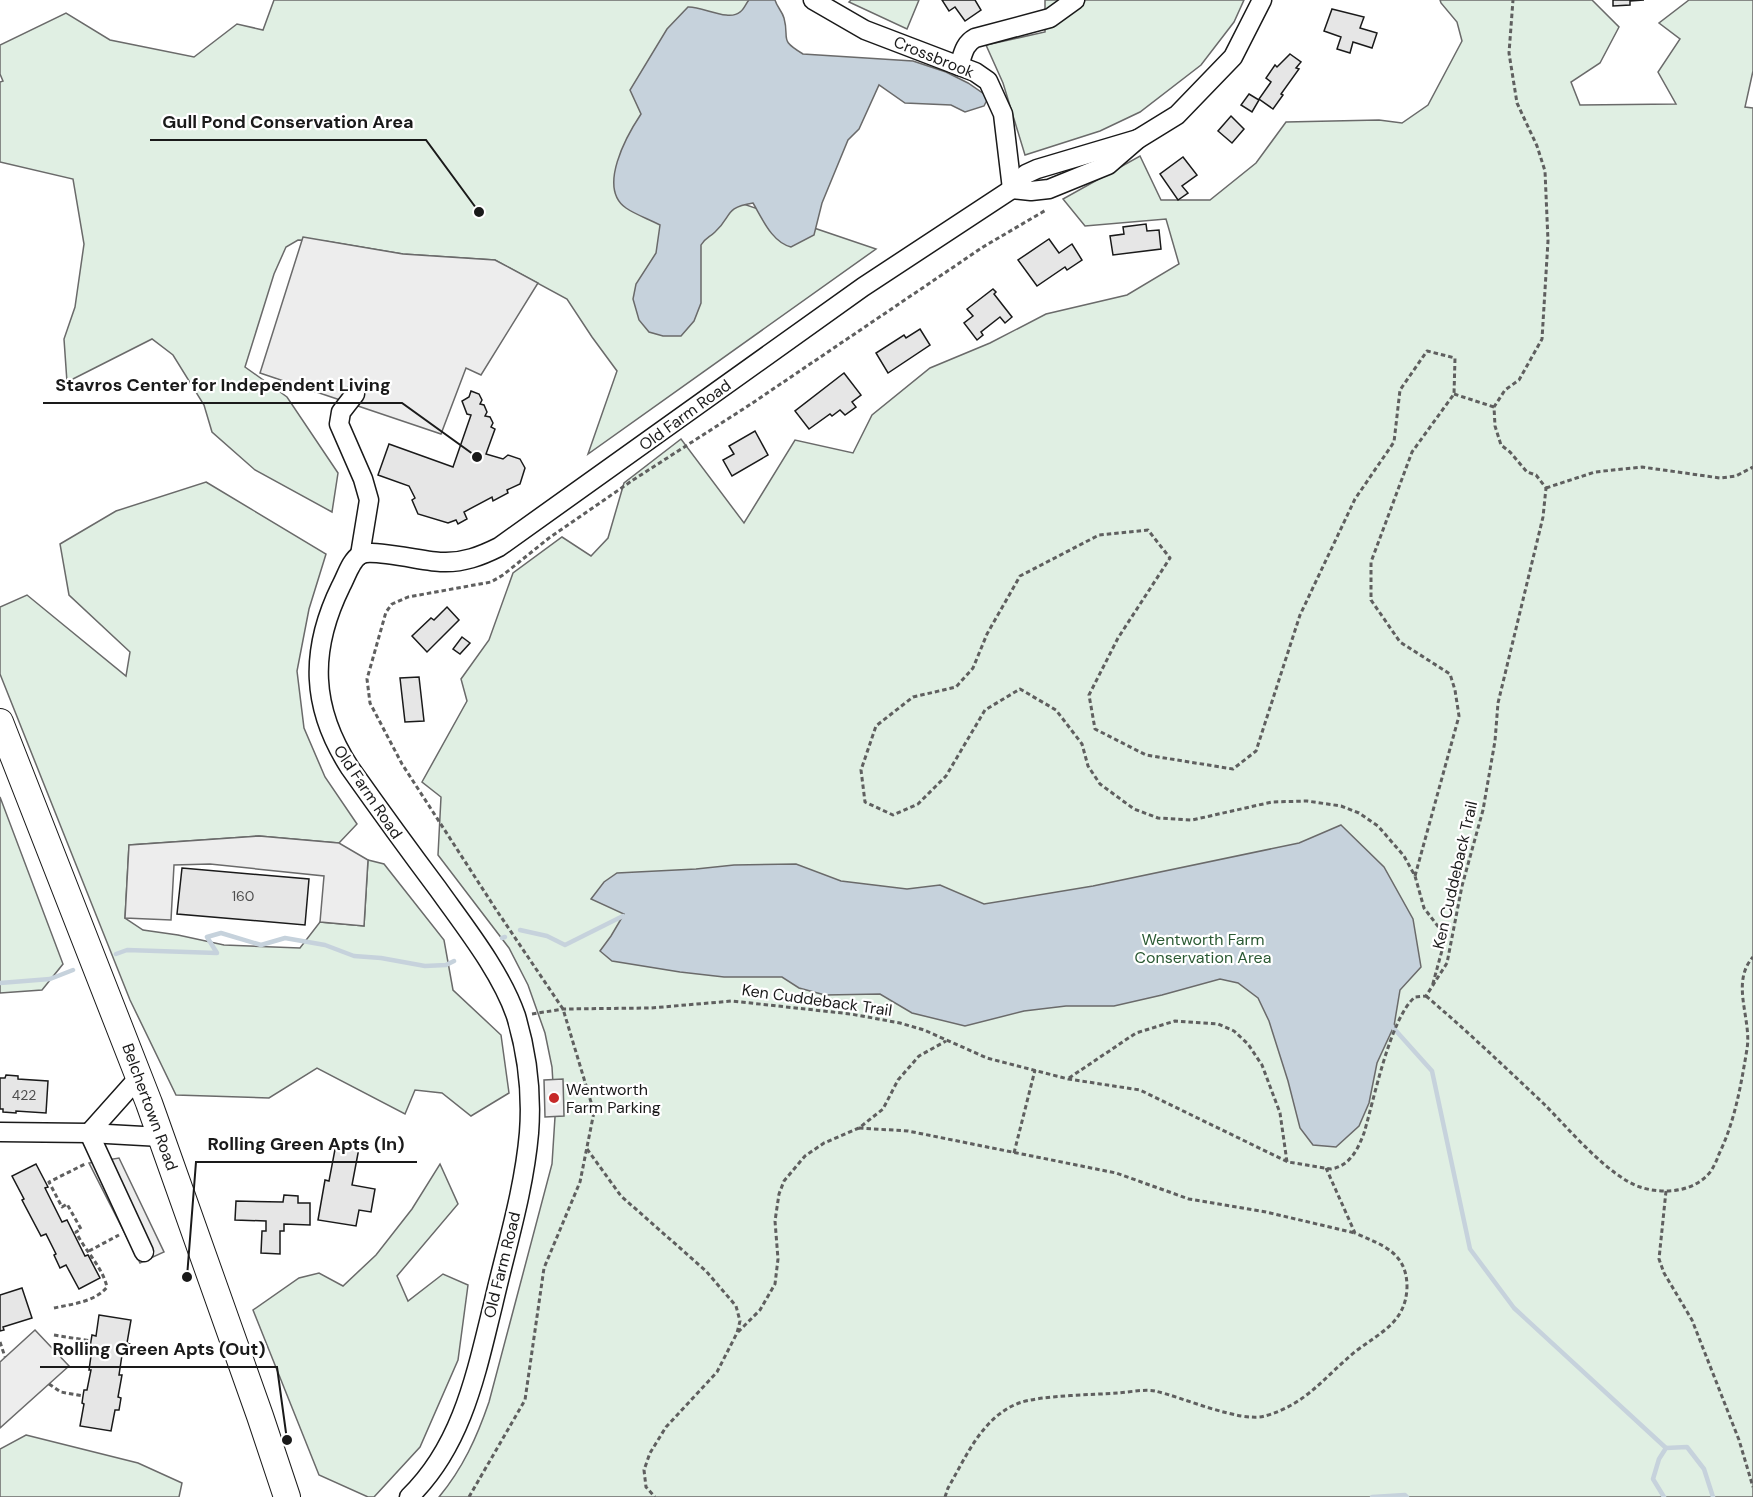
<svg xmlns="http://www.w3.org/2000/svg" width="1753" height="1497" font-family="'DM Sans',sans-serif">
<rect width="100%" height="100%" fill="#fff"/>
<g fill="#e0efe3" stroke="#6a6a6a" stroke-width="1.5">
<path d="M 274,0 L 765,0 L 699,189 L 876,249 L 588,454 L 617,371 L 592,337 L 567,299 L 495,260 L 403,254 L 325,241 L 298,240 L 286,247 L 274,274 L 245,367 L 287,397 L 338,473 L 332,512 L 255,470 L 212,432 L 204,405 L 173,355 L 152,339 L 67,382 L 64,339 L 75,307 L 84,244 L 73,179 L 0,162 L 0,82 L 3,81 L 0,74 L 0,45 L 66,13 L 110,40 L 194,57 L 237,24 L 263,30 Z"/>
<path d="M 851,0 L 919,0 L 907,29 L 849,2 Z"/>
<path d="M 1045,0 L 1244,0 L 1234,22 L 1201,65 L 1140,112 L 1100,131 L 1025,155 L 1003,83 L 986,45 L 1045,32 Z"/>
<path d="M 1440,0 L 1592,0 L 1619,27 L 1600,63 L 1571,82 L 1580,105 L 1676,104 L 1658,72 L 1680,39 L 1659,23 L 1689,0 L 1753,0 L 1753,71 L 1745,107 L 1753,108 L 1753,1497 L 439,1497 C 463,1468 477,1437 489,1402 L 552,1164 L 555,1117 L 552,1067 L 545,1033 L 528,985 L 509,948 L 438,855 L 441,797 L 422,782 L 467,701 L 461,679 L 489,640 L 513,573 L 562,537 L 591,556 L 608,538 L 624,483 L 681,439 L 744,523 L 795,440 L 853,453 L 872,415 L 930,368 L 990,343 L 1046,314 L 1127,295 L 1179,264 L 1166,219 L 1085,226 L 1063,199 L 1140,156 L 1161,200 L 1210,200 L 1256,163 L 1286,122 L 1379,120 L 1402,123 L 1428,105 L 1462,41 L 1457,22 L 1441,3 Z"/>
<path d="M 206,482 L 326,554 L 309,609 L 297,671 L 304,728 L 325,777 L 357,824 L 339,843 L 259,836 L 129,845 L 125,918 L 143,930 L 178,935 L 224,945 L 300,948 L 320,922 L 364,926 L 368,860 L 384,864 L 444,940 L 453,990 L 501,1035 L 509,1093 L 471,1116 L 442,1093 L 415,1090 L 405,1114 L 317,1068 L 269,1098 L 176,1095 L 130,1000 L 0,674 L 0,607 L 27,595 L 126,676 L 130,652 L 69,595 L 60,544 L 116,511 Z"/>
<path d="M 0,797 L 63,964 L 42,990 L 0,993 Z"/>
<path d="M 440,1164 L 458,1204 L 397,1276 L 408,1301 L 443,1274 L 468,1285 L 458,1360 L 420,1447 L 374,1497 L 368,1497 L 319,1475 L 253,1310 L 299,1278 L 319,1273 L 343,1286 L 376,1255 L 412,1209 Z"/>
<path d="M 26,1435 L 138,1463 L 182,1483 L 179,1497 L 0,1497 L 0,1449 Z"/>
</g>
<g fill="#ededed" stroke="#6a6a6a" stroke-width="1.5">
<path d="M 303,237 L 403,254 L 495,260 L 538,283 L 481,375 L 466,368 L 441,434 L 260,373 Z"/>
<path d="M 259,836 L 339,843 L 368,860 L 364,926 L 320,922 L 324,876 L 210,864 L 174,865 L 171,920 L 125,918 L 129,845 Z"/>
<path d="M 563,1079 L 564,1116 L 545,1117 L 544,1080 Z"/>
<path d="M 119,1158 L 164,1252 L 140,1263 L 89,1163 Z"/>
<path d="M 35,1330 L 69,1366 L 0,1428 L 0,1362 Z"/>
</g>
<g fill="#c6d2dc" stroke="#6a6a6a" stroke-width="1.5">
<path d="M 749,0 L 775,0 C 777,7 782,11 784,18 C 790,40 778,39 803,54 L 913,61 L 946,72 L 968,83 L 984,94 L 987,100 L 984,106 L 965,112 L 951,105 L 905,103 L 879,85 L 859,129 L 848,140 L 822,203 L 814,235 L 791,247 C 772,242 763,220 753,203 C 723,208 733,216 715,232 C 710,237 705,238 701,245 L 701,303 L 694,321 L 681,336 L 663,336 L 649,332 L 639,320 L 633,299 L 636,284 L 656,253 L 660,225 C 649,219 636,215 626,208 C 597,188 627,135 641,114 L 630,90 L 667,29 L 688,7 C 702,6 729,22 740,12 C 744,10 746,3 749,0 Z"/>
<path d="M 1341,825 L 1384,867 L 1413,919 L 1421,967 L 1400,990 L 1394,1026 L 1377,1063 L 1369,1103 L 1359,1126 L 1336,1147 L 1313,1145 L 1300,1128 L 1288,1081 L 1269,1021 L 1258,998 L 1238,983 L 1220,979 L 1162,995 L 1114,1006 L 1066,1006 L 1024,1011 L 965,1026 L 912,1013 L 880,994 L 825,995 L 799,988 L 782,977 L 724,977 L 680,972 L 612,961 L 600,951 L 611,936 L 624,914 L 591,899 L 604,882 L 617,873 L 696,869 L 734,865 L 796,864 L 841,881 L 907,889 L 940,885 L 984,904 L 1093,886 L 1299,843 Z"/>
</g>
<g fill="none" stroke-linecap="round" stroke-linejoin="round">
<g stroke="#c6d2dc" stroke-width="4.5">
<path d="M 520,930 L 547,936 L 565,945 L 623,916"/>
<path d="M 502,938 L 505,937"/>
<path d="M 116,954 L 127,950 L 217,953 L 207,937 L 221,933 L 261,945 L 285,938 L 325,945 L 354,956 L 381,958 L 425,966 L 446,965 L 454,961"/>
<path d="M 0,983 L 50,979 L 73,970"/>
<path d="M 1389,1023 L 1432,1071 L 1470,1249 L 1514,1308 L 1666,1448"/>
<path d="M 1372,1497 L 1405,1495 L 1407,1497"/>
<path d="M 1664,1497 L 1653,1479 L 1659,1459 L 1666,1448 L 1687,1447 L 1704,1469 L 1713,1497"/>
</g>
</g>
<g fill="#e6e6e6" stroke="#1a1a1a" stroke-width="1.5">
<path d="M 942,0 L 975,0 L 981,10 L 965,21 L 955,7 L 949,11 Z"/>
<path d="M 1613,0 L 1644,0 L 1630,1 L 1630,5 L 1613,6 Z"/>
<path d="M 1332,9 L 1364,17 L 1360,28 L 1377,33 L 1372,48 L 1353,42 L 1350,53 L 1337,49 L 1341,37 L 1324,31 Z"/>
<path d="M 1290,54 L 1301,62 L 1296,68 L 1299,69 L 1281,94 L 1283,95 L 1273,109 L 1259,99 L 1271,82 L 1266,78 L 1275,65 L 1277,67 Z"/>
<path d="M 1249,94 L 1259,100 L 1252,112 L 1241,105 Z"/>
<path d="M 1231,116 L 1244,129 L 1232,143 L 1218,131 Z"/>
<path d="M 1183,157 L 1197,175 L 1182,186 L 1188,193 L 1178,200 L 1160,174 Z"/>
<path d="M 1146,224 L 1147,231 L 1159,230 L 1161,249 L 1113,255 L 1110,236 L 1124,234 L 1123,227 Z"/>
<path d="M 1049,239 L 1059,253 L 1072,244 L 1082,260 L 1067,270 L 1065,267 L 1037,286 L 1018,260 Z"/>
<path d="M 993,289 L 996,292 L 994,294 L 1012,317 L 1005,323 L 1000,317 L 981,332 L 983,335 L 977,340 L 964,323 L 973,316 L 967,309 Z"/>
<path d="M 920,329 L 930,345 L 888,373 L 876,353 L 904,335 L 906,338 Z"/>
<path d="M 844,373 L 861,395 L 852,402 L 856,407 L 845,415 L 840,410 L 832,416 L 830,414 L 809,429 L 795,411 Z"/>
<path d="M 471,391 L 479,394 L 482,400 L 480,404 L 484,405 L 487,412 L 485,416 L 490,417 L 493,423 L 491,427 L 495,429 L 486,454 L 503,459 L 508,455 L 520,459 L 525,468 L 520,484 L 507,490 L 508,493 L 493,501 L 492,497 L 464,512 L 467,519 L 458,524 L 456,520 L 448,523 L 418,514 L 412,500 L 415,498 L 409,486 L 378,475 L 389,444 L 453,467 L 471,415 L 467,414 L 462,401 L 469,397 Z"/>
<path d="M 755,431 L 768,455 L 732,476 L 723,460 L 734,454 L 729,446 Z"/>
<path d="M 447,607 L 459,620 L 427,652 L 412,636 L 431,618 L 434,620 Z"/>
<path d="M 462,637 L 470,643 L 460,654 L 453,649 Z"/>
<path d="M 419,677 L 424,721 L 405,722 L 400,678 Z"/>
<path d="M 182,868 L 309,879 L 305,925 L 177,914 Z"/>
<path d="M 6,1075 L 18,1076 L 18,1079 L 48,1081 L 46,1113 L 16,1111 L 16,1113 L 3,1112 L 3,1109 L 0,1109 L 0,1078 L 5,1078 Z"/>
<path d="M 336,1144 L 359,1148 L 352,1185 L 375,1189 L 371,1212 L 359,1210 L 356,1226 L 318,1220 L 325,1180 L 329,1181 Z"/>
<path d="M 36,1164 L 48,1187 L 45,1188 L 62,1222 L 67,1220 L 85,1256 L 88,1255 L 100,1278 L 79,1289 L 66,1265 L 60,1268 L 54,1255 L 56,1254 L 46,1234 L 41,1236 L 22,1200 L 24,1199 L 12,1176 Z"/>
<path d="M 284,1195 L 298,1196 L 298,1203 L 310,1203 L 310,1225 L 284,1224 L 284,1231 L 280,1231 L 280,1254 L 261,1253 L 262,1231 L 266,1231 L 266,1221 L 235,1220 L 236,1201 L 283,1202 Z"/>
<path d="M 22,1288 L 32,1318 L 3,1327 L 4,1330 L 0,1331 L 0,1295 Z"/>
<path d="M 99,1315 L 131,1320 L 127,1343 L 130,1344 L 128,1356 L 122,1355 L 119,1375 L 122,1375 L 118,1397 L 121,1398 L 119,1410 L 115,1410 L 111,1431 L 80,1426 L 84,1404 L 82,1403 L 83,1396 L 84,1390 L 87,1390 L 91,1370 L 89,1370 L 92,1349 L 90,1348 L 91,1341 L 92,1335 L 96,1336 Z"/>
</g>
<g fill="none" stroke-linecap="round" stroke-linejoin="round">
<defs>
<g id="minor">
<path d="M 813,0 L 865,30 L 975,72 L 988,81 L 1003,114 L 1012,189"/>
<path d="M 959,66 C 963,54 964,44 975,38 L 1050,18 L 1075,0"/>
<path d="M 1012,189 L 1031,191 L 1049,189 L 1108,165 L 1138,139 L 1177,115 L 1233,57 L 1262,0"/>
<path d="M 355,394 L 341,412 L 339,424 L 363,479 L 369,500 L 360,555"/>
<path d="M 0,1132 L 89,1133 L 161,1137"/>
<path d="M 89,1133 L 144,1252"/>
<path d="M 89,1133 L 139,1077"/>
<path d="M 409,1497 C 462,1446 476,1374 493,1305 C 506,1248 524,1191 529,1133 C 532,1094 527,1053 516,1016 C 501,972 465,927 438,889 C 408,849 379,809 350,768 C 311,708 309,651 341,586 C 346,577 351,560 360,555 C 371,548 426,562 442,562 C 463,563 481,556 499,547 L 863,287 L 1012,189 L 1026,174 L 1037,169 L 1138,139"/>
</g>
<path id="highway" d="M 0,722 L 149,1103 L 260,1416 L 287,1497"/>
</defs>
<use href="#minor" stroke="#1a1a1a" stroke-width="21"/>
<use href="#highway" stroke="#1a1a1a" stroke-width="28"/>
<g stroke="#5f5f5f" stroke-width="3" stroke-dasharray="4.5 3" stroke-linecap="butt">
<path d="M 1454,394 L 1494,407"/>
<path d="M 1546,488 L 1595,472 L 1642,467 L 1720,478 L 1736,476 L 1753,467"/>
<path d="M 1415,876 L 1459,716 L 1455,690 L 1450,674 L 1400,642 L 1371,600 L 1371,562 L 1412,452 L 1454,394 L 1455,358 L 1427,351 L 1400,390 L 1394,442 L 1355,499 L 1300,615 L 1256,751 L 1233,769 L 1146,755 L 1095,729 L 1089,695 L 1118,638 L 1170,558 L 1148,530 L 1099,535 L 1020,576 L 987,634 L 973,668 L 956,687 L 913,697 L 876,726 L 861,770 L 865,802 L 893,815 L 918,804 L 946,776 L 985,710 L 1020,689 L 1056,710 L 1082,744 L 1088,766 L 1100,784 L 1134,809 L 1158,818 L 1192,820 L 1272,802 L 1307,801 L 1341,806 L 1359,813 L 1378,826 L 1404,856 L 1415,876 L 1424,908 L 1440,929 L 1444,943 L 1432,987"/>
<path d="M 1426,996 C 1467,1031 1505,1067 1544,1104 C 1569,1129 1608,1176 1640,1187 C 1664,1195 1695,1192 1711,1171 C 1714,1166 1717,1160 1719,1154 C 1735,1121 1741,1085 1747,1049 C 1752,1019 1730,983 1753,957"/>
<path d="M 532,1014 L 563,1009 L 651,1008 L 732,1001 L 851,1014 L 900,1023 L 924,1030 L 987,1058 L 1068,1079 L 1140,1090 L 1288,1162 L 1331,1169 C 1350,1166 1358,1149 1364,1133 C 1374,1100 1390,1018 1415,997 L 1426,996 L 1447,963 L 1462,886 L 1483,810 L 1495,741 L 1498,703 L 1543,517 L 1546,488 L 1536,475 L 1527,472 L 1510,452 L 1501,445 L 1495,426 L 1494,407 L 1505,390 L 1519,380 L 1542,339 L 1548,241 L 1545,171 L 1537,146 L 1517,103 L 1509,53 L 1513,0"/>
<path d="M 1069,1078 L 1136,1033 L 1175,1021 L 1218,1024 L 1234,1031 L 1248,1044 L 1262,1065 L 1280,1113 L 1287,1162"/>
<path d="M 859,1128 L 908,1131 L 1116,1173 L 1189,1199 L 1266,1212 L 1355,1233"/>
<path d="M 587,1149 L 621,1196 L 706,1271 L 736,1306 L 740,1321 L 737,1333 L 717,1372 L 666,1427 L 650,1453 L 644,1470 L 646,1487 L 655,1497"/>
<path d="M 1014,1153 L 1035,1070"/>
<path d="M 1666,1191 L 1659,1259 L 1664,1273 L 1692,1320 L 1739,1440 L 1753,1487"/>
<path d="M 89,1251 L 119,1235"/>
<path d="M 54,1308 C 72,1304 95,1302 107,1287 C 102,1266 85,1251 76,1232 L 81,1229 L 67,1204 L 62,1207 L 49,1182 L 85,1164"/>
<path d="M 738,1332 L 760,1310 L 775,1284 L 778,1259 L 775,1221 L 779,1194 L 784,1181 L 805,1156 L 824,1143 L 859,1128 L 883,1109 L 898,1080 L 919,1056 L 946,1041"/>
<path d="M 54,1335 L 91,1341"/>
<path d="M 0,1342 L 5,1357"/>
<path d="M 49,1384 L 61,1392 L 83,1396"/>
<path d="M 469,1497 L 525,1400 L 544,1268 L 580,1182 L 594,1112 L 563,1009 L 495,908 L 402,764 L 370,703 L 367,679 L 386,612 L 392,604 L 408,597 L 491,582 L 503,575 L 549,538 L 633,480 L 751,404 L 983,247 L 1046,210"/>
<path d="M 945,1497 L 948,1488 C 966,1457 982,1417 1019,1403 C 1042,1395 1092,1395 1118,1393 C 1130,1392 1144,1389 1155,1391 C 1182,1397 1240,1423 1265,1416 C 1307,1404 1324,1377 1356,1351 C 1381,1332 1406,1322 1407,1287 C 1407,1252 1382,1245 1355,1233 L 1326,1168"/>
</g>
<use href="#minor" stroke="#fff" stroke-width="18"/>
<use href="#highway" stroke="#fff" stroke-width="26"/>
</g>
<circle fill="#c62828" stroke="#fff" stroke-width="2" cx="554" cy="1098" r="6"/>
<g text-anchor="middle" dominant-baseline="central" stroke-width="4.5" stroke-linejoin="round" paint-order="stroke">
<g font-size="14" fill="#4d4d4d">
<text x="243" y="896">160</text>
<text x="24" y="1095">422</text>
</g>
<g font-size="16" fill="#1a1a1a" stroke="#fff">
<text transform="translate(934 57) rotate(22)">Crossbrook</text>
<text transform="translate(685 415) rotate(-36)">Old Farm Road</text>
<text transform="translate(368 792) rotate(56)">Old Farm Road</text>
<text transform="translate(1455 875) rotate(-77)">Ken Cuddeback Trail</text>
<text transform="translate(817 1000) rotate(8)">Ken Cuddeback Trail</text>
<text transform="translate(150 1107) rotate(70)">Belchertown Road</text>
<text transform="translate(502 1265) rotate(-76)">Old Farm Road</text>
</g>
<g font-size="16" fill="#2b5a34" stroke="#fff">
<text x="1203" y="939">Wentworth Farm<tspan x="1203" dy="18">Conservation Area</tspan></text>
</g>
<g font-size="16" fill="#1a1a1a" stroke="#fff" text-anchor="start">
<text x="566" y="1089">Wentworth<tspan x="566" dy="18">Farm Parking</tspan></text>
</g>
</g>
<path fill="none" stroke="#1a1a1a" stroke-width="2" d="M479 212L426 140H150M477 457L402 403H43M187 1277L196 1162H417M287 1440L277 1367H40"/>
<g fill="#1a1a1a" stroke="#fff" stroke-width="2">
<circle cx="479" cy="212" r="6"/>
<circle cx="477" cy="457" r="6"/>
<circle cx="187" cy="1277" r="6"/>
<circle cx="287" cy="1440" r="6"/>
</g>
<g font-size="18" text-anchor="middle" font-weight="bold" fill="#1a1a1a" stroke="#fff" stroke-width="4.5" stroke-linejoin="round" paint-order="stroke">
<text x="288" y="128">Gull Pond Conservation Area</text>
<text x="223" y="391">Stavros Center for Independent Living</text>
<text x="306" y="1150">Rolling Green Apts (In)</text>
<text x="159" y="1355">Rolling Green Apts (Out)</text>
</g>
</svg>
